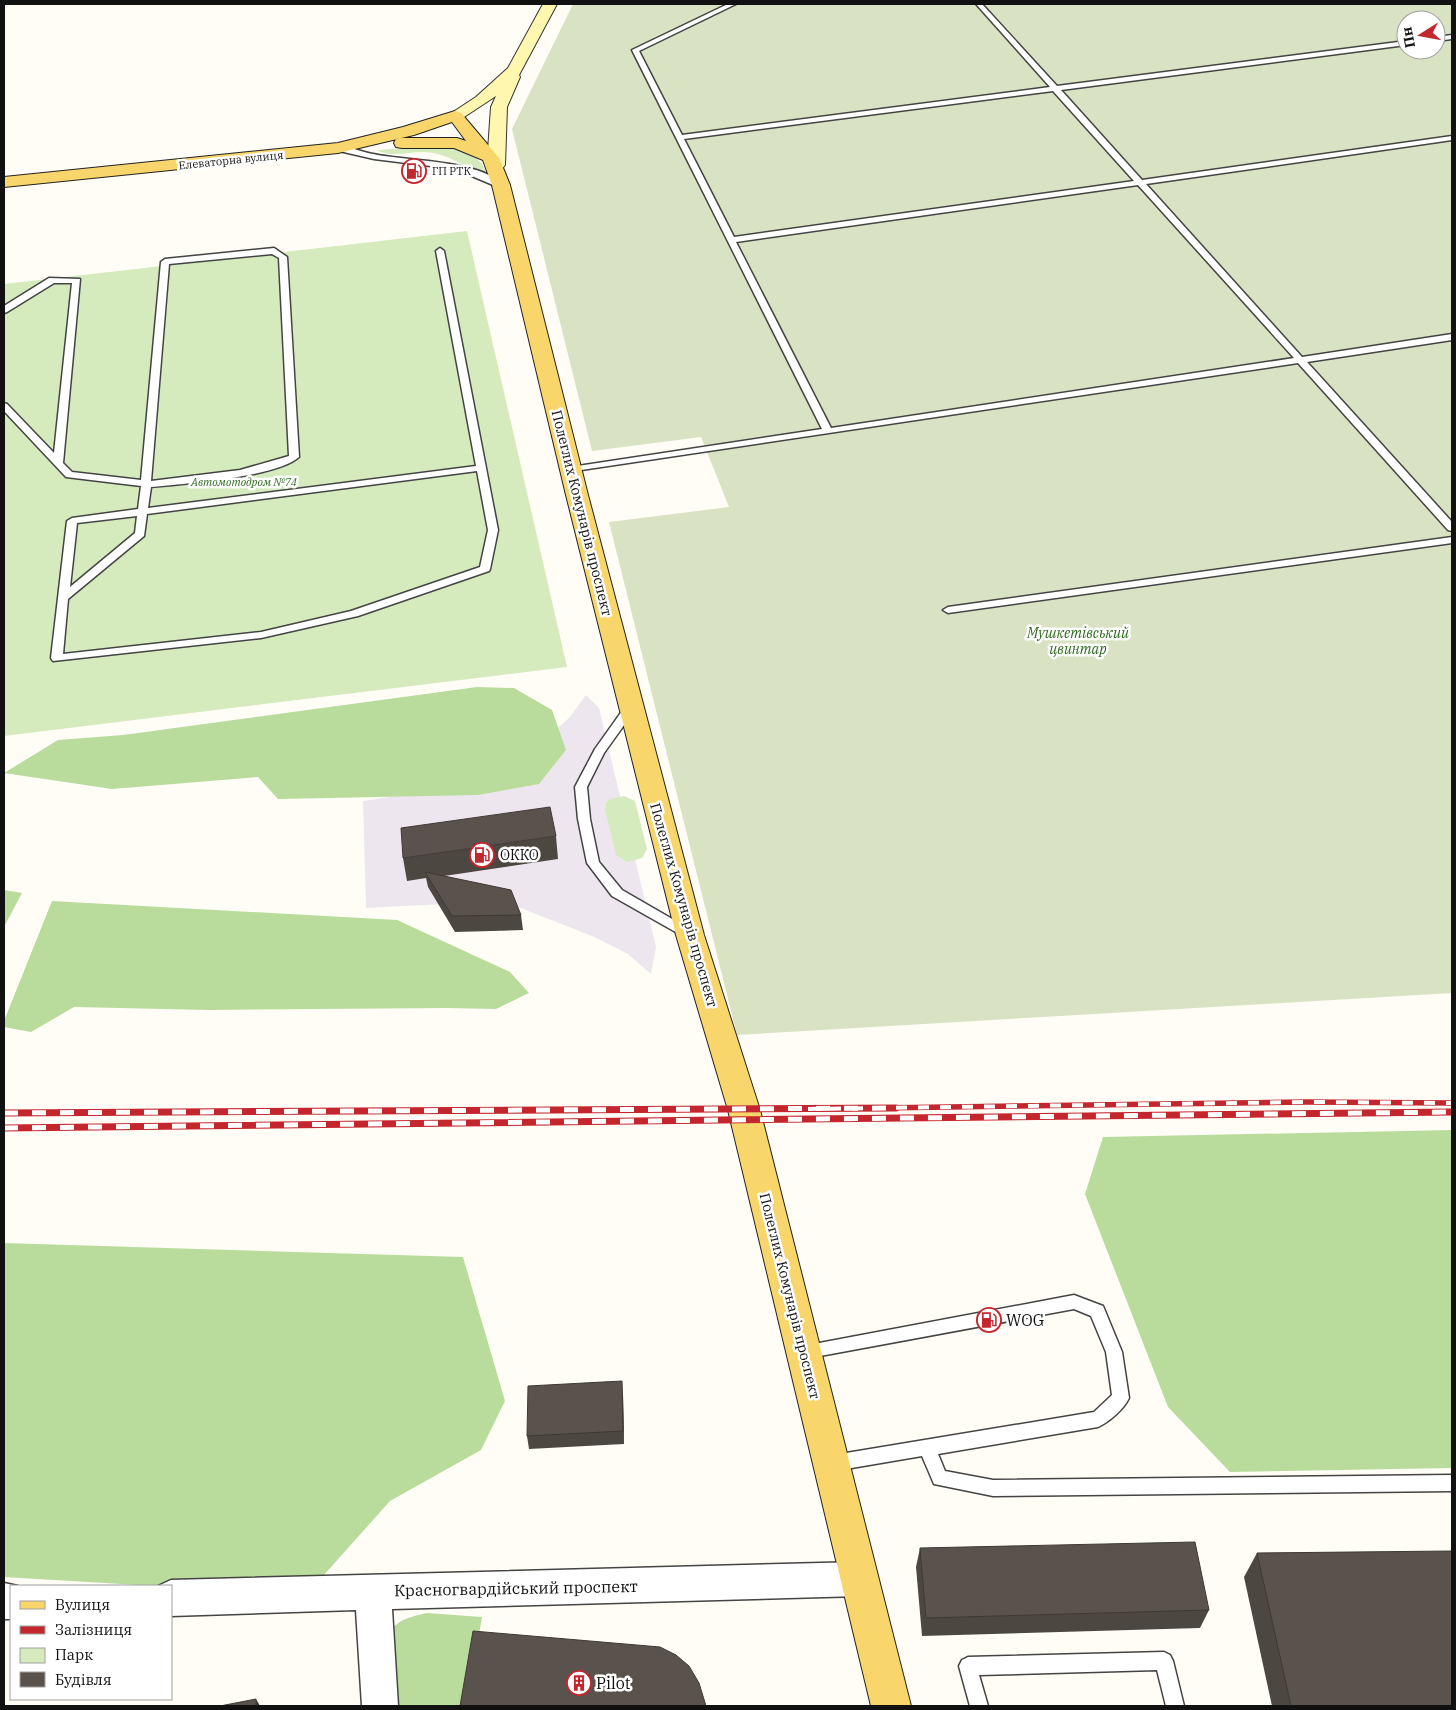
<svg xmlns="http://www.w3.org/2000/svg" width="1456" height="1710" font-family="'IBM Plex Serif',serif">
<rect width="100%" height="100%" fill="#fffdf5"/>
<path fill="#eee6ef" d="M 586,695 L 599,708 L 656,947 L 651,974 L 628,954 L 592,936 L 513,905 L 486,902 L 366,908 L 363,801 L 437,790 L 549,736 L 569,718 Z"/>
<g fill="#d5ebbd">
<path d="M 443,145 C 464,149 483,155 488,179 C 468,168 446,152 423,152 C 408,152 389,158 377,150 Z"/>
<path d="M 467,231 L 567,667 L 4,736 L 4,284 Z"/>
<path d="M 624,796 L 635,801 L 647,849 L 642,858 L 627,862 L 616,855 L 605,810 L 606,803 L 610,799 Z"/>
</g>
<g fill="#b9dc9c">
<path d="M 477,687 L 514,688 L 552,710 L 566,750 L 539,784 L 478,795 L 278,799 L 258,777 L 112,789 L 4,773 L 58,740 L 123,735 Z"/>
<path d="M 4,890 L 22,893 L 4,927 Z"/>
<path d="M 52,901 L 397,920 L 510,972 L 529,993 L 496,1009 L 448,1008 L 208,1010 L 74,1007 L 31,1032 L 4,1027 L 4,1021 Z"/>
<path d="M 1452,1130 L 1452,1468 L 1230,1472 L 1168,1407 L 1085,1194 L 1103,1137 Z"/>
<path d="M 4,1243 L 463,1257 L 505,1401 L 481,1450 L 390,1501 L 306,1595 L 4,1577 Z"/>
<path d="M 427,1613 L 482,1617 L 467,1706 L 389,1706 C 388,1690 385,1647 391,1632 C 396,1619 415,1616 427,1613 Z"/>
</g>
<path fill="#d9e3c4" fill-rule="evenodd" d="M 573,4 L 1452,4 L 1452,993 L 737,1035 L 609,522 L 729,507 L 701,437 L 592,451 L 512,129 ZM 1406,20 L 1436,20 L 1436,50 L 1406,50 Z"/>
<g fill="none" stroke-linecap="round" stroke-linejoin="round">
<defs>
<g id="lane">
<path d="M 728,4 L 736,4 L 639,51 L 682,135 L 1050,87 L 976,4 L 982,4 L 1057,86 L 1406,41 L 1406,45 L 1061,90 L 1142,180 L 1452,136 L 1452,140 L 1146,184 L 1302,357 L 1452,334 L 1452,340 L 1307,362 L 1452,522 L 1452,531 L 1448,530 L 1298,363 L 568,472 L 566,470 L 571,467 L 822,429 L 632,50 ZM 1053,91 L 1134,181 L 734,237 L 684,139 ZM 1138,185 L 1294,358 L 831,428 L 736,242 Z"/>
<path d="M 1452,35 L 1452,39 L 1436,41 L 1436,37 Z"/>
<path d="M 335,146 C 347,145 361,152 373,154 C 411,162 475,159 505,185 L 498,187 L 455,169 L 374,159 L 335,150 Z"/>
<path d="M 274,248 L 287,257 L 299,457 C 278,477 182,484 151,487 L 148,508 L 476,466 L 436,251 L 440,248 L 444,251 L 498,530 L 490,569 L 489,571 L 358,616 L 261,638 L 53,661 L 51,658 L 67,521 L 72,518 L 138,509 L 141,486 L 66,477 L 4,411 L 4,403 L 7,404 L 54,453 L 72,283 L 54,283 L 7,312 L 4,313 L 4,306 L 49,278 L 80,279 L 63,463 L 72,472 L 141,480 L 161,262 L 165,259 ZM 272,254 L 279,258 L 289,456 L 240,470 L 151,481 L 169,264 ZM 477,471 L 488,530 L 480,567 L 351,611 L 261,632 L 63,654 L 68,599 L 144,536 L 147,514 ZM 137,516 L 135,533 L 70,587 L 77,523 Z"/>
<path d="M 1452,537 L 1452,543 L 948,613 L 943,610 L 948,607 Z"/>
<path d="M 631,703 L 637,707 L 604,753 L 587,787 L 590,819 L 599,862 L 622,890 L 693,931 L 695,934 L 693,937 L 688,939 L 612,896 L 587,863 L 578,819 L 575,787 L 595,749 L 627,704 Z"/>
<path d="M 1074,1295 L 1103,1306 L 1122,1352 L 1129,1398 C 1124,1409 1109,1422 1098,1427 L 938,1454 L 945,1471 L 993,1480 L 1452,1475 L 1452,1491 L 993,1496 L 934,1484 L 922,1456 L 834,1471 L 828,1469 L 826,1463 L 828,1457 L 834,1455 L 1094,1412 L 1112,1395 L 1106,1352 L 1091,1316 L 1074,1309 L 804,1359 L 798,1357 L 796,1352 L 798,1347 Z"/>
<path d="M 1164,1652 L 1170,1655 L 1173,1661 L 1184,1706 L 1166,1706 L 1157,1670 L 979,1675 L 988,1706 L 970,1706 L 959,1666 L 962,1660 L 968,1657 Z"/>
</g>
<g id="street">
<path d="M 860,1562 L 872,1567 L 877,1579 L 872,1591 L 860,1596 L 392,1609 L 398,1706 L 362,1706 L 356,1610 L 171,1616 L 171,1586 L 158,1586 L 171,1580 Z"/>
<path d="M 4,1583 L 18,1586 L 11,1586 L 11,1619 L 4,1619 Z"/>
</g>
<path id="secondary" d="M 543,4 L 557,4 L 519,75 L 520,77 L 507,107 L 505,165 L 502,169 L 490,169 L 487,165 L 491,107 L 496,96 L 461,119 L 449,119 L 447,116 L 476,97 L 508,68 Z"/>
<path id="primary" d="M 455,111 L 461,113 L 499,158 L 510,185 L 588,495 L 704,935 L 760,1110 L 911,1706 L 871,1706 L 728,1110 L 676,935 L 566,495 L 492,185 L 483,160 L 454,148 L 402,148 L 396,147 L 394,143 L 396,139 L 402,138 L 457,138 L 466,141 L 452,122 L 414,135 L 338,153 L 4,187 L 4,177 L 338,143 L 403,127 Z"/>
</defs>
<use href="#lane" stroke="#444" stroke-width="3"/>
<use href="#street" stroke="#444" stroke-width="3"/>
<use href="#secondary" stroke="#333" stroke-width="2"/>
<use href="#primary" stroke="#222" stroke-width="2"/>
<use href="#lane" fill="#fff" fill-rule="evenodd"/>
<use href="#street" fill="#fff" fill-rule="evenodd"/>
<use href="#secondary" fill="#fff6b0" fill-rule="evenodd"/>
<use href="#primary" fill="#f9d66b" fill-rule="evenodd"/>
<defs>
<path id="rail-far1" d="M 808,1109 L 1307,1102 L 1452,1103"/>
<g id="rail">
<path d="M 4,1113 L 896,1108"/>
<path d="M 4,1128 L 1452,1112"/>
</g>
</defs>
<use href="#rail-far1" stroke="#c4262e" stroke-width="5.5"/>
<use href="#rail" stroke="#c4262e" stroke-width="7"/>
<use href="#rail-far1" stroke="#fff" stroke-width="4" stroke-dasharray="11" stroke-linecap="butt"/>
<use href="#rail" stroke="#fff" stroke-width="5" stroke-dasharray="14" stroke-linecap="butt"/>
</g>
<g fill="#4d4742">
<path d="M 556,836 L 558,859 L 444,876 L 521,915 L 523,930 L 455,932 L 428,887 L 426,878 L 407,881 L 403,858 Z"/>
<path d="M 623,1395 L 624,1444 L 529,1449 L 527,1436 Z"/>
<path d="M 920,1548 L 1209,1610 L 1200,1628 L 922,1636 L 916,1567 Z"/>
<path d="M 1257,1553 L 1452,1706 L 1272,1706 L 1244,1577 Z"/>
</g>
<g fill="#3f3936">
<path d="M 622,1381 L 623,1395 L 624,1444 L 623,1431 Z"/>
<path d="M 256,1699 L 260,1706 L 256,1706 Z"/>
</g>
<g fill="#5a524d" stroke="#3f3936">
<path d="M 550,807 L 556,836 L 403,858 L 401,828 Z"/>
<path d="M 425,872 L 511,890 L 521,915 L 452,916 Z"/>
<path d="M 622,1381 L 623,1431 L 527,1436 L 528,1386 Z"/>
<path d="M 1195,1542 L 1209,1610 L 926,1618 L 920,1548 Z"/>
<path d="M 1452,1551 L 1452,1706 L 1291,1706 L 1257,1553 Z"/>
<path d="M 473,1631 L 660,1647 L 676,1655 L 689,1666 L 699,1683 L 706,1706 L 460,1706 Z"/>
<path d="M 256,1699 L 256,1706 L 220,1706 Z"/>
</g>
<defs>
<symbol id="fuel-ring" viewBox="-11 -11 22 22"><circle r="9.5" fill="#fff" stroke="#c4262e" stroke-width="1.5"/><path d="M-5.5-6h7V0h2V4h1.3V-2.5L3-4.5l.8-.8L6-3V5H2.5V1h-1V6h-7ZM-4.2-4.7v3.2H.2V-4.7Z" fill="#c4262e"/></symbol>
<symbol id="building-ring" viewBox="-11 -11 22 22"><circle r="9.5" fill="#fff" stroke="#c4262e" stroke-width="1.5"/><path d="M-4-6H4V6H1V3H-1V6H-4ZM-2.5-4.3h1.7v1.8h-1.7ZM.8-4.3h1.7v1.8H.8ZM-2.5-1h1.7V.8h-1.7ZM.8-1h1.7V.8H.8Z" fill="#c4262e"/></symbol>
</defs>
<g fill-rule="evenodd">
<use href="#fuel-ring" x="400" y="157" width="28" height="28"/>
<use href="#fuel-ring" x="468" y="841" width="28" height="28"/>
<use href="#fuel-ring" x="975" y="1306" width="28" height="28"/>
<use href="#building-ring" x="565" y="1669" width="28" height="28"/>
</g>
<g text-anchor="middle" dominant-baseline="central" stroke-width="5" stroke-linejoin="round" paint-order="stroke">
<g font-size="11" fill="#111" stroke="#fff">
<text transform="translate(231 160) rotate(-6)">Елеваторна вулиця</text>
</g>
<g font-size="11" fill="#111" stroke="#fff" text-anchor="start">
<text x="432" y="171">ГП РТК</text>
</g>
<g font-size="11" font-style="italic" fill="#2f6b1f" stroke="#fff">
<text x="244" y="482">Автомотодром №74</text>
</g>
<g font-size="14" fill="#111" stroke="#fff">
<text transform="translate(582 513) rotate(76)">Полеглих Комунарів проспект</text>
<text transform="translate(684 905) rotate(74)">Полеглих Комунарів проспект</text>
<text transform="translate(790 1296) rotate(76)">Полеглих Комунарів проспект</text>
</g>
<g font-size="14" font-style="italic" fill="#2f6b1f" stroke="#fff">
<text x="1078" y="633">Мушкетівський<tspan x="1078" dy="16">цвинтар</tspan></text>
</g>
<g font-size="14" fill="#111" stroke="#fff" text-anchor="start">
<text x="500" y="855">ОККО</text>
</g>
<g font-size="16" fill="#111" stroke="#fff" text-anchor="start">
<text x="1006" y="1320">WOG</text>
<text x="596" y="1683">Pilot</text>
</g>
<g font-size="16" fill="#111" stroke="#fff">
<text transform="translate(516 1588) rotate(-1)">Красногвардійський проспект</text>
</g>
</g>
<rect width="1456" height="1710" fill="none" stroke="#111111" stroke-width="10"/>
<rect x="10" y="1585" width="162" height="115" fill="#ffffff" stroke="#a0a0a0"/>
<rect x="20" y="1601" width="25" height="8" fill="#f9d66b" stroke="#a0a0a0"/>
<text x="55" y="1610" font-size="15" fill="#111111">Вулиця</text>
<rect x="20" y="1626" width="25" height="8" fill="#c4262e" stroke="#a0a0a0"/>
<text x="55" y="1635" font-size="15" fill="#111111">Залізниця</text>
<rect x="20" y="1648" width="25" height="15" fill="#d5ebbd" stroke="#a0a0a0"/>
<text x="55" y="1660" font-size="15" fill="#111111">Парк</text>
<rect x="20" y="1672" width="25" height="15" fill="#5a524d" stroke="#a0a0a0"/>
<text x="55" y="1685" font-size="15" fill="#111111">Будівля</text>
<g transform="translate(1421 35) rotate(259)"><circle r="24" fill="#ffffff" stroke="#a0a0a0"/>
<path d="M0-4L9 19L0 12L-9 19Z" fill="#c4262e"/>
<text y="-8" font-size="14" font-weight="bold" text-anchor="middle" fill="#111111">Пн</text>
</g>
</svg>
